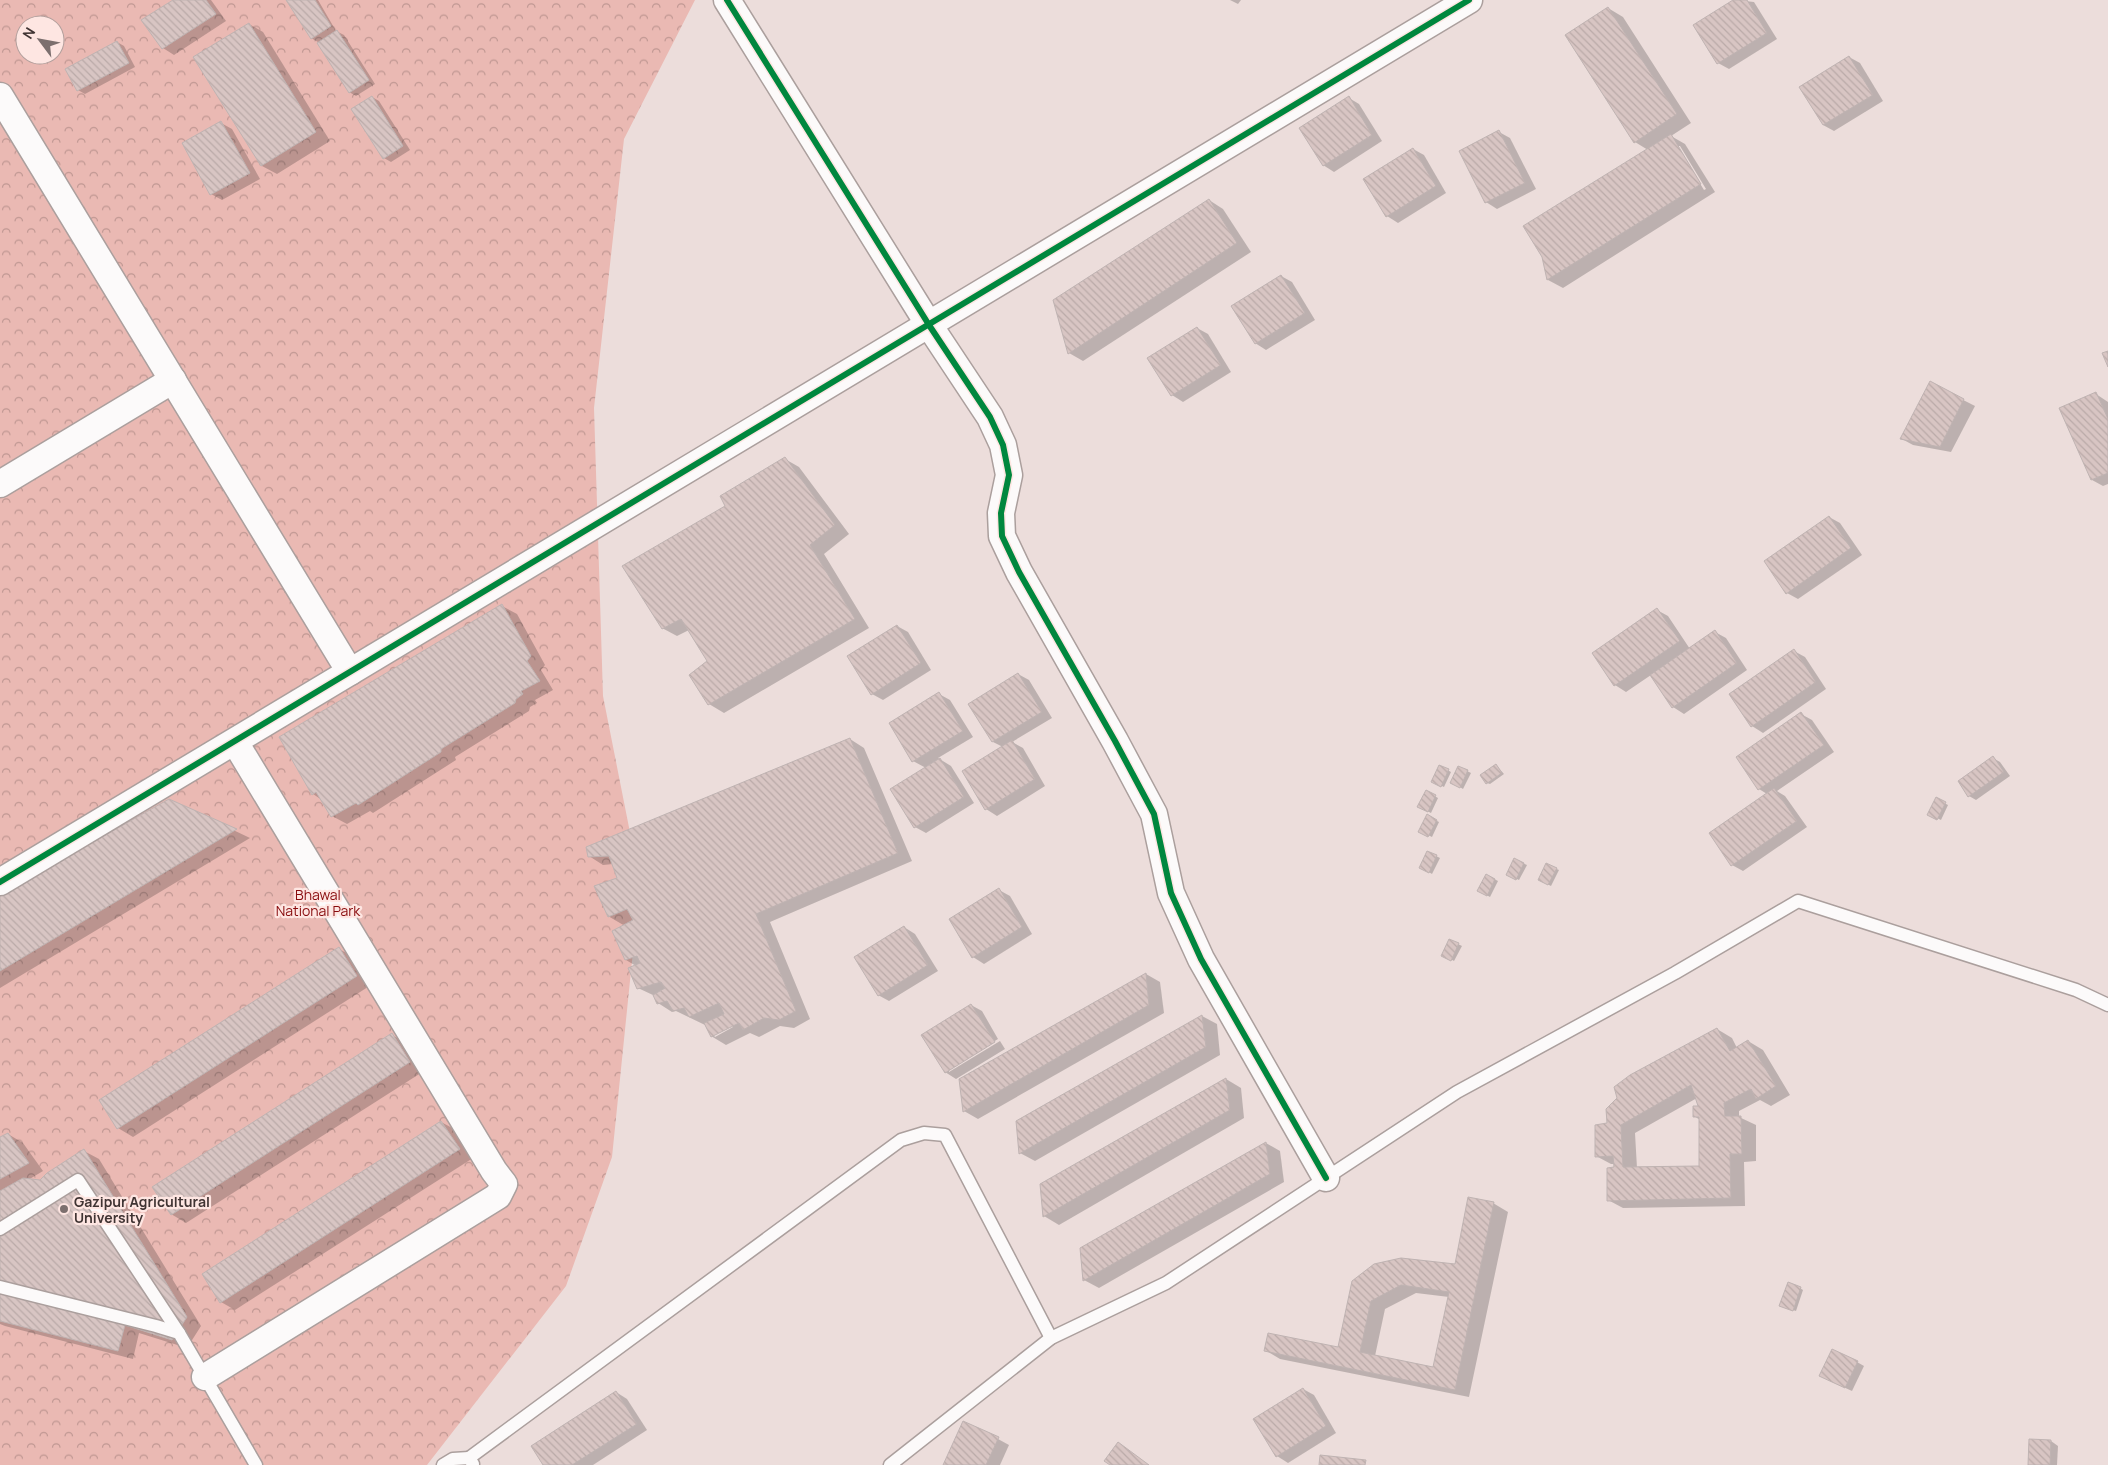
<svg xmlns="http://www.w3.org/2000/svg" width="2108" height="1465" font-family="Manrope,sans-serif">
<defs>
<pattern id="park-crowns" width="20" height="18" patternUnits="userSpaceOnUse" patternTransform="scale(1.25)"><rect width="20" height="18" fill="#eab9b3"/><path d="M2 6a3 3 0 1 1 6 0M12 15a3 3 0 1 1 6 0" fill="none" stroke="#bf9792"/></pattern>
<pattern id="building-back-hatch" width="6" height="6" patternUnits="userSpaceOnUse" patternTransform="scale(1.25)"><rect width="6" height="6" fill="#d8c5c3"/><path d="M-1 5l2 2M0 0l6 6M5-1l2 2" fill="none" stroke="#baaaa8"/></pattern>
</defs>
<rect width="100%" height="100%" fill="#ecdddb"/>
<path fill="url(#park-crowns)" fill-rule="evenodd" d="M 0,0 L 695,0 L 624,139 L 594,408 L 603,696 L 640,883 L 612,1157 L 566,1286 L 427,1465 L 0,1465 ZM 25,25 L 55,25 L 55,55 L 25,55 Z"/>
<g fill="#0003" fill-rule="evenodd">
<path d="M 176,0 L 211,0 L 226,21 L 174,55 L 163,48 Z"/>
<path d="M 287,0 L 318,0 L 336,31 L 344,35 L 375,84 L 356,96 L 349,92 L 318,42 L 311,38 Z"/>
<path d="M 1230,0 L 1241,0 L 1238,4 Z"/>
<path d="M 1736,0 L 1754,2 L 1777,39 L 1729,69 L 1718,63 Z"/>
<path d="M 1608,8 L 1623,17 L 1691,123 L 1671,136 L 1685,144 L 1715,192 L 1563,288 L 1548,280 L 1543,256 L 1648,150 L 1635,142 ZM 1677,146 L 1680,146 L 1706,189 L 1704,190 Z"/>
<path d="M 249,24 L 263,32 L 330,141 L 277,174 L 262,166 L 195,58 Z"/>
<path d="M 117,42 L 124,46 L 135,67 L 85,94 L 78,90 Z"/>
<path d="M 1849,57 L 1860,63 L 1883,101 L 1834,131 L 1823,125 Z"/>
<path d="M 372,97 L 379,101 L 410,150 L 391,162 L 384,158 Z"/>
<path d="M 1349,98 L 1359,104 L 1382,141 L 1334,172 L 1323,165 Z"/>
<path d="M 221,123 L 232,129 L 260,179 L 222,200 L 211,194 Z"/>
<path d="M 1499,132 L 1510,138 L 1536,189 L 1497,209 L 1486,202 Z"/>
<path d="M 1413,149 L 1424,155 L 1446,193 L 1398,223 L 1387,216 L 1364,179 Z"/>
<path d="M 1209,200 L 1223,209 L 1251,252 L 1083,361 L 1069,353 Z"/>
<path d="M 1281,276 L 1292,282 L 1315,320 L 1266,350 L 1255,343 Z"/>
<path d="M 1197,328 L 1208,334 L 1231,372 L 1183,402 L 1172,395 Z"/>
<path d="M 1930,383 L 1975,406 L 1951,452 L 1913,445 L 1902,439 Z"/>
<path d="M 2096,394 L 2108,402 L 2108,484 L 2103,486 L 2092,480 L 2061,409 Z"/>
<path d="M 785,459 L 799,467 L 849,534 L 824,554 L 869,628 L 724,713 L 709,704 L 708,661 L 689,630 L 677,636 L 662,628 L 727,506 Z"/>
<path d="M 1829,517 L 1840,523 L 1862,555 L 1798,599 L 1787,593 Z"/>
<path d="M 502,606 L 517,614 L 545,665 L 541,670 L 553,690 L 535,700 L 537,703 L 530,707 L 529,711 L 455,757 L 456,760 L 373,813 L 370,811 L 347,824 L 332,816 L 322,800 L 313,794 Z"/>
<path d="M 1657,610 L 1668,616 L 1690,649 L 1715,632 L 1726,638 L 1747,670 L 1684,714 L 1673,707 L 1651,675 L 1626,692 L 1615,685 L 1593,653 Z"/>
<path d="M 897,626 L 908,632 L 931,670 L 883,700 L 872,694 Z"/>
<path d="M 1794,651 L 1805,657 L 1826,689 L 1763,733 L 1752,726 L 1730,695 Z"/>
<path d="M 1018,674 L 1029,680 L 1052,718 L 1012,742 L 1023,748 L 1045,786 L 997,816 L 986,809 L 963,772 L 1003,747 L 993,742 Z"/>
<path d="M 939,694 L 950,700 L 973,737 L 938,758 L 951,766 L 974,803 L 926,833 L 915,827 L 926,768 L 913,761 Z"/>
<path d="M 1801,714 L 1812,720 L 1834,752 L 1777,791 L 1785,796 L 1807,827 L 1743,871 L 1732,865 L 1767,794 L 1759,789 L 1738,758 Z"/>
<path d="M 850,739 L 864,748 L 912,861 L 770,922 L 810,1019 L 794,1028 L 780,1026 L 759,1037 L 750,1033 L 726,1045 L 711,1036 L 705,1025 L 676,1011 L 672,1012 L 658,1003 L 655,996 L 638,988 L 636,966 L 626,960 L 625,926 L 608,916 L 619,879 L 613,864 L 603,865 L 589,856 ZM 732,1025 L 733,1027 L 715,1037 L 713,1034 Z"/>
<path d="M 1993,758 L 2000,762 L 2010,776 L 1976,800 L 1969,796 Z"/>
<path d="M 1496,765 L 1504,774 L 1490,784 L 1487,783 Z"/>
<path d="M 1440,766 L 1451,772 L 1444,787 L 1432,781 Z"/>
<path d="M 1459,767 L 1471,773 L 1463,789 L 1452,782 Z"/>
<path d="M 1427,792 L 1438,798 L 1431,813 L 1419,807 Z"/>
<path d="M 1936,799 L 1948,805 L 1941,820 L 1929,814 Z"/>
<path d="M 170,800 L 250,838 L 0,988 L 0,897 Z"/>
<path d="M 1427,816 L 1439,822 L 1432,837 L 1420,831 Z"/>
<path d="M 1428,852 L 1440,858 L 1432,874 L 1421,867 Z"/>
<path d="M 1515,860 L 1527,865 L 1519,880 L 1507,874 Z"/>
<path d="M 1547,865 L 1559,870 L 1551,886 L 1539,880 Z"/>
<path d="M 1486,875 L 1498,881 L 1490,897 L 1479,891 Z"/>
<path d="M 999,890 L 1010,896 L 1032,934 L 984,964 L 973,957 L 950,920 Z"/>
<path d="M 904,927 L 915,934 L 938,971 L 889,1001 L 878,995 Z"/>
<path d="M 1450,940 L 1462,946 L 1454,961 L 1443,955 Z"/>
<path d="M 339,949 L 354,957 L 371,985 L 133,1137 L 118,1128 L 101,1101 Z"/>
<path d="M 1146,974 L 1160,982 L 1164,1013 L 978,1119 L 964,1111 Z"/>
<path d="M 971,1005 L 982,1011 L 998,1039 L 949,1069 L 949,1072 L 1000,1041 L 1005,1049 L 956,1079 L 945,1072 Z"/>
<path d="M 1202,1016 L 1217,1024 L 1220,1055 L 1035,1161 L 1020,1153 L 1017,1121 Z"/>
<path d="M 1717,1029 L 1732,1038 L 1737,1048 L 1748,1041 L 1763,1050 L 1790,1095 L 1771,1106 L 1760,1100 L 1739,1111 L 1739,1117 L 1756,1125 L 1756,1161 L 1744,1162 L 1745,1206 L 1623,1208 L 1608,1200 L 1616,1169 L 1615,1164 L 1611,1164 L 1596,1156 L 1608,1125 ZM 1697,1098 L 1700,1107 L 1694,1116 L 1700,1120 L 1700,1167 L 1637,1168 L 1635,1133 Z"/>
<path d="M 392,1035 L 407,1043 L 424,1071 L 186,1223 L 171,1214 Z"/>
<path d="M 1226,1079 L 1241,1088 L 1244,1118 L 1059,1225 L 1044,1216 L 1041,1185 Z"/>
<path d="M 441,1122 L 456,1130 L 473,1158 L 235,1310 L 221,1302 Z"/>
<path d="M 8,1134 L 23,1143 L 43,1171 L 28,1180 L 41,1181 L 84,1151 L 99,1159 L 201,1326 L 187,1348 L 139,1333 L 133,1359 L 5,1326 L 0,1324 L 0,1139 Z"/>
<path d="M 1266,1143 L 1280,1151 L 1284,1182 L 1099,1288 L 1084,1280 Z"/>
<path d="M 1493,1203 L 1508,1212 L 1469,1397 L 1280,1359 L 1265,1350 L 1339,1349 L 1353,1281 L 1456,1265 ZM 1416,1293 L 1449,1297 L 1434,1368 L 1375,1356 L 1385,1309 Z"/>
<path d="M 1800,1288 L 1803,1290 L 1796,1311 L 1784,1307 Z"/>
<path d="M 1857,1362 L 1864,1366 L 1852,1391 L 1828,1380 Z"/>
<path d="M 1303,1389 L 1314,1395 L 1336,1433 L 1288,1463 L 1277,1456 L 1254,1419 Z"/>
<path d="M 616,1392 L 627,1399 L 647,1430 L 593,1465 L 544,1465 Z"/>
<path d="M 998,1439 L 1009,1445 L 1000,1465 L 945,1465 Z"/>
<path d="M 2051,1441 L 2058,1446 L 2057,1465 L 2029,1465 Z"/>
</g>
<g fill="url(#building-back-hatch)" stroke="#bfb3b2" fill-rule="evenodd">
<path d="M 173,0 L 206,0 L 216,14 L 162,49 L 141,20 Z"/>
<path d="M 286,0 L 315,0 L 331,26 L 311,39 Z"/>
<path d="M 1733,0 L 1747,0 L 1767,33 L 1717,64 L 1693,25 Z"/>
<path d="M 1608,7 L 1677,114 L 1634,143 L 1565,35 Z"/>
<path d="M 249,23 L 316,132 L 261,166 L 193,57 Z"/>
<path d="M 337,30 L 369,80 L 349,93 L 317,43 Z"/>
<path d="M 117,41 L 129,63 L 77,91 L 65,69 Z"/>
<path d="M 1849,56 L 1873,95 L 1823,125 L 1799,87 Z"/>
<path d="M 372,96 L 403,146 L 383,159 L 351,109 Z"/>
<path d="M 1349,96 L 1372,135 L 1323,166 L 1299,128 Z"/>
<path d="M 221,121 L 250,173 L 210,195 L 182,143 Z"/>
<path d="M 1499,130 L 1525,183 L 1485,203 L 1459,151 Z"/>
<path d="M 1671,134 L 1701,184 L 1547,280 L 1542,257 L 1523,226 Z"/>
<path d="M 1413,148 L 1436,186 L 1386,217 L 1363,179 Z"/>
<path d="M 1209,199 L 1237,243 L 1068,354 L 1053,300 Z"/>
<path d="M 1281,275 L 1305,313 L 1255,344 L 1231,306 Z"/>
<path d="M 1197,327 L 1221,365 L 1171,396 L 1147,358 Z"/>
<path d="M 2108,351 L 2108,367 L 2102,353 Z"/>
<path d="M 1930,381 L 1964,399 L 1940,447 L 1900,439 Z"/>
<path d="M 2096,392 L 2108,419 L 2108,473 L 2091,480 L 2059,408 Z"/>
<path d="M 785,457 L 835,525 L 810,545 L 855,619 L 708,705 L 689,675 L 707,661 L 681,619 L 662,629 L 622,566 L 725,506 L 720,496 Z"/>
<path d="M 1829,516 L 1851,548 L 1786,594 L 1764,561 Z"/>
<path d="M 502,604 L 531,656 L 527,661 L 540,681 L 521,691 L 523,694 L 516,699 L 515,703 L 441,749 L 441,752 L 358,805 L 356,803 L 331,817 L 316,792 L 312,795 L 279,737 Z"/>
<path d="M 1657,608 L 1680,641 L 1614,686 L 1592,653 Z"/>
<path d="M 897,625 L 921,663 L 871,695 L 847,656 Z"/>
<path d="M 1715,630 L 1737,663 L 1672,708 L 1650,675 Z"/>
<path d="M 1794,649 L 1816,682 L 1751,727 L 1729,694 Z"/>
<path d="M 1018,673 L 1042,712 L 992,742 L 968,704 Z"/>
<path d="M 939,692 L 963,731 L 912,762 L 889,723 Z"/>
<path d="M 1801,712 L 1824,745 L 1758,790 L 1736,757 Z"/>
<path d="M 850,738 L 898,853 L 756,914 L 796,1011 L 779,1020 L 764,1018 L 743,1030 L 739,1023 L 711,1037 L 704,1023 L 724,1014 L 719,1003 L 689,1017 L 684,1008 L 673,1011 L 667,1001 L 657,1004 L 653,995 L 665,988 L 661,982 L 637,989 L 628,968 L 640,963 L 637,956 L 625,960 L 612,931 L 633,920 L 627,909 L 608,917 L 594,886 L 617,878 L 609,856 L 588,857 L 586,847 Z"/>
<path d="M 1012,740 L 1035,779 L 985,810 L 962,771 Z"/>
<path d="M 1993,756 L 2004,772 L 1968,797 L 1958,781 Z"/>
<path d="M 940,758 L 964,797 L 914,828 L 890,789 Z"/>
<path d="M 1496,764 L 1502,773 L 1486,784 L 1480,775 Z"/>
<path d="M 1439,765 L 1449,769 L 1441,787 L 1431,782 Z"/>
<path d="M 1458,766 L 1468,770 L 1460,788 L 1450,783 Z"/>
<path d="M 1774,788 L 1797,821 L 1731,866 L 1709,833 Z"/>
<path d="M 1426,790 L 1436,795 L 1428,812 L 1417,807 Z"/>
<path d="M 1936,797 L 1946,802 L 1937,820 L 1927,815 Z"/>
<path d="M 169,799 L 237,829 L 0,971 L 0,895 Z"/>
<path d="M 1427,814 L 1437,820 L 1428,837 L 1418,832 Z"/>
<path d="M 1427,851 L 1437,855 L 1429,873 L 1419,868 Z"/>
<path d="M 1514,858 L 1524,863 L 1516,880 L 1506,875 Z"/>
<path d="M 1546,863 L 1557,868 L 1548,885 L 1538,880 Z"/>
<path d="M 1486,874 L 1495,879 L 1487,896 L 1477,891 Z"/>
<path d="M 999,888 L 1022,927 L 972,958 L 949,919 Z"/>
<path d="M 904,926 L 928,965 L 878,996 L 854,957 Z"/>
<path d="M 1449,939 L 1459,943 L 1451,961 L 1441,956 Z"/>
<path d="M 339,947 L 357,976 L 117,1129 L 99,1100 Z"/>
<path d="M 1146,973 L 1149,1005 L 963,1112 L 959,1079 Z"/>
<path d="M 971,1004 L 995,1042 L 945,1073 L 921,1035 Z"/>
<path d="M 1202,1015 L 1206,1047 L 1019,1154 L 1016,1121 Z"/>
<path d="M 1717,1028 L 1730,1051 L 1748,1040 L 1776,1086 L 1756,1099 L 1751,1089 L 1724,1103 L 1725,1116 L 1741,1116 L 1742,1154 L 1730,1154 L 1731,1198 L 1607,1201 L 1607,1168 L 1614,1167 L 1613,1156 L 1595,1157 L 1595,1125 L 1607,1123 L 1606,1109 L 1617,1098 L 1614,1087 L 1630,1075 ZM 1691,1085 L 1698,1106 L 1693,1106 L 1693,1117 L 1699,1117 L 1699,1166 L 1623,1167 L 1621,1125 Z"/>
<path d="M 392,1033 L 410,1062 L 171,1215 L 152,1187 Z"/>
<path d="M 1226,1078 L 1230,1110 L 1043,1217 L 1040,1184 Z"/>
<path d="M 441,1121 L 460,1149 L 220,1303 L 202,1274 Z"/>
<path d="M 8,1133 L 29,1163 L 0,1179 L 0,1137 Z"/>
<path d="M 1266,1142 L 1270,1174 L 1083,1281 L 1080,1248 Z"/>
<path d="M 84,1149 L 187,1317 L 172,1340 L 125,1325 L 118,1351 L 0,1321 L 0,1191 L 23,1178 L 40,1180 L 47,1173 Z"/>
<path d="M 1468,1197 L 1494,1202 L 1455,1390 L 1264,1351 L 1268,1333 L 1338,1347 L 1352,1281 L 1374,1264 L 1401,1258 L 1455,1264 ZM 1401,1285 L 1449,1292 L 1433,1367 L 1360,1352 L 1371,1301 Z"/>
<path d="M 1788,1282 L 1801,1287 L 1793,1311 L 1779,1306 Z"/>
<path d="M 1832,1349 L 1858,1361 L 1845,1388 L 1819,1376 Z"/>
<path d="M 1303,1388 L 1326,1426 L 1276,1457 L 1253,1419 Z"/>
<path d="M 616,1391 L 637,1424 L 572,1465 L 543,1465 L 531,1446 Z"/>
<path d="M 963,1421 L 999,1437 L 986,1465 L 943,1465 Z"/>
<path d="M 2029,1439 L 2051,1440 L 2050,1465 L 2028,1465 Z"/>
<path d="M 1118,1442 L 1149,1465 L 1110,1465 L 1104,1461 Z"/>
<path d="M 1320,1455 L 1366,1460 L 1365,1465 L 1319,1465 Z"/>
</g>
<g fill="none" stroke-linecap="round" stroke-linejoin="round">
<defs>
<g id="service">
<path d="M 0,1229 L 78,1180 L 179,1333"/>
<path d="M 0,1287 L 156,1326 L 179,1333 L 256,1465"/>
<path d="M 469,1458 L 901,1140 L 924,1133 L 945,1135 L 1051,1338"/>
<path d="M 443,1465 L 453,1459 L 469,1458 L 473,1464"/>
<path d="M 890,1465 L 1051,1338 L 1166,1283 L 1457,1092 L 1675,973 L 1798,901 L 2076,990 L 2108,1005"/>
</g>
<g id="minor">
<path d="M 727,0 L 929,325 L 990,417 L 1003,445 L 1009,475 L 1001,513 L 1002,536 L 1019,572 L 1115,741 L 1154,814 L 1171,893 L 1201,959 L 1326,1178"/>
<path d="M 0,96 L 350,672"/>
<path d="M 0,484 L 173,380"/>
<path d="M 0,882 L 1469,0"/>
<path d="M 205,1377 L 498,1196 L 504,1184 L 494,1171 L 235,742"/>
</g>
</defs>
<use href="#service" stroke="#ab9f9d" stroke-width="15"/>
<use href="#minor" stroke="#ab9f9d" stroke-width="29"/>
<use href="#service" stroke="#fcfafa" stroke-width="12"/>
<use href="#minor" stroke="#fcfafa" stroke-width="26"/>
<defs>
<g id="cycleway">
<path d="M 727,0 L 929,325 L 990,417 L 1003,445 L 1009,475 L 1001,513 L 1002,536 L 1019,572 L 1115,741 L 1154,814 L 1171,893 L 1201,959 L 1326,1178"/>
<path d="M 0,882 L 1469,0"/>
</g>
</defs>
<use href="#cycleway" stroke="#fee6e2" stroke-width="9"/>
<use href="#cycleway" stroke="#00873e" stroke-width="6"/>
</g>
<circle fill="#7c6f6e" stroke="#fee6e2" stroke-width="2" cx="64" cy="1209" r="5"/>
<g text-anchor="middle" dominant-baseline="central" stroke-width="4.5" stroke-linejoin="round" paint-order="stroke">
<g font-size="14" fill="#880b0d" stroke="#fee6e2">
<text x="318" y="894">Bhawal<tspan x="318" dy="16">National Park</tspan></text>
</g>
<g font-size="14" font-weight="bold" fill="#403433" stroke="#fee6e2" text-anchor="start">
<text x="74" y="1201">Gazipur Agricultural<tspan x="74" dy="16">University</tspan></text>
</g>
</g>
<g transform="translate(40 40) rotate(302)"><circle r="24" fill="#fee6e2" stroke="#b29f9c"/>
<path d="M0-4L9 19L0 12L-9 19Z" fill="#7c6f6e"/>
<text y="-8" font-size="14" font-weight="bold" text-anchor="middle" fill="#403433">N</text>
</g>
</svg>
